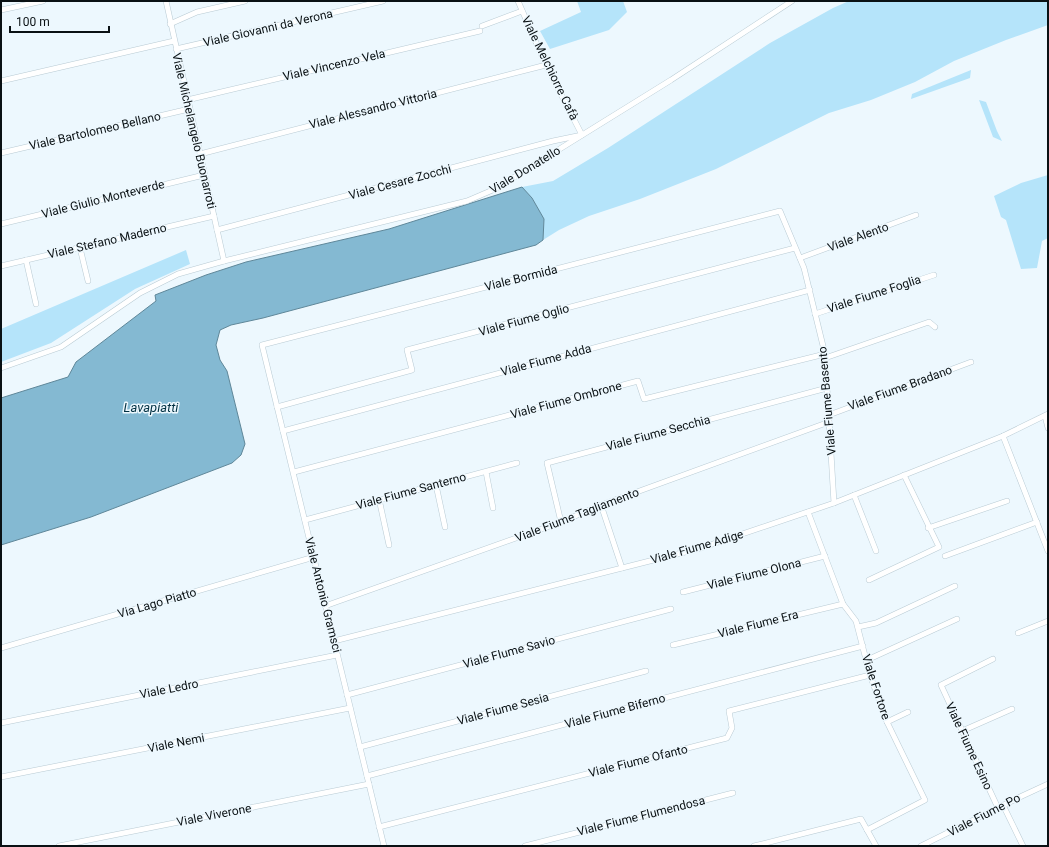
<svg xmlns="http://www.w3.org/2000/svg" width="1049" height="847" font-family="Roboto,sans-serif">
<rect width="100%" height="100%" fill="#edf8fe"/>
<g fill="#b5e4fa">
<path d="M 577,1 L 623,1 L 627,12 L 609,30 L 550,49 L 540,31 L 581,12 Z"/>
<path d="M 849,1 L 1048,1 L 1048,25 L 1006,40 L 954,61 L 915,82 L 871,100 L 829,113 L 716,169 L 640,199 L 589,216 L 559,230 L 543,240 L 544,219 L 532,198 L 522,187 L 553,181 L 608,148 L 770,43 L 833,8 Z"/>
<path d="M 971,70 L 970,78 L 911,99 L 912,94 Z"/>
<path d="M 979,100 L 986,102 L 997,131 L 1002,141 L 993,137 Z"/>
<path d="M 1048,175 L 1048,238 L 1042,241 L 1037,268 L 1021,269 L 1006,220 L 1001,217 L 994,196 L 1021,183 Z"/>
<path d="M 186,250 L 190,264 L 135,289 L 51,343 L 1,362 L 1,329 Z"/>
</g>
<path fill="#84b9d2" stroke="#5f8799" d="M 522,187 L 532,198 L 544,219 L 543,240 L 536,245 L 263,318 L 231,325 L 220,330 L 216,345 L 220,360 L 227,371 L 245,444 L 241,455 L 232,463 L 91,517 L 1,545 L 1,398 L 68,377 L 76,362 L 156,301 L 155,295 L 206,275 L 246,262 L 389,229 Z"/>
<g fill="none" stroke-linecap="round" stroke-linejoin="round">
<defs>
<g id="street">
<path d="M 166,1 L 224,261"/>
<path d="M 1,10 L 43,1"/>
<path d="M 170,24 L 197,12 L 245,1"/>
<path d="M 482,26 L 522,11"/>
<path d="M 176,49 L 383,1"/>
<path d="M 1,81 L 174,41"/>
<path d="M 187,100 L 480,31"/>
<path d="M 1,153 L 189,109"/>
<path d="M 200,154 L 546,65"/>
<path d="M 1,224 L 204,175"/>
<path d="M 217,230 L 553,141 L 582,135 L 546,65 L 518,1"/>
<path d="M 80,248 L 88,281"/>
<path d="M 800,258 L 916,215"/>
<path d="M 26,260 L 36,304"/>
<path d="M 1,266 L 214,216"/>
<path d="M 815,314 L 934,275"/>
<path d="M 825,358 L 929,322 L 935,327"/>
<path d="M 1,368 L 61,347 L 140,293 L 178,274 L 224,261 L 467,201 L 495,189 L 671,80 L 792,1"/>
<path d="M 277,407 L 412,370 L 407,350 L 795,248"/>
<path d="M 829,415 L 971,362"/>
<path d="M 1045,416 L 1048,428"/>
<path d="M 283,431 L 810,290"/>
<path d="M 1003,436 L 1048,551"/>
<path d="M 294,472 L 638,381 L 644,399 L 825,354"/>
<path d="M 486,472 L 493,508"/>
<path d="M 436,485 L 445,527"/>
<path d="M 854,495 L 876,551"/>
<path d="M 379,499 L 389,545"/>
<path d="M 601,505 L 622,568"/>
<path d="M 808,512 L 843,604 L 856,621 L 870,675 L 887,722 L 925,800 L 867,830"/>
<path d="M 305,520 L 517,463"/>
<path d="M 561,522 L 547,463 L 827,388"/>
<path d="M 928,528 L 1007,501"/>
<path d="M 945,556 L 1037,522"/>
<path d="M 869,580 L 939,547 L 904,475"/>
<path d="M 683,592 L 825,556"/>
<path d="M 325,606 L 561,522 L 601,505 L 829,422"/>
<path d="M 858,627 L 876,623 L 955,586"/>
<path d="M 1018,633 L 1048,621"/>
<path d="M 334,641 L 701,548 L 834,503 L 1003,436 L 1048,414"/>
<path d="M 673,645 L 843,604"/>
<path d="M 1,648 L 314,557"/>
<path d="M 993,659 L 941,685 L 998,808"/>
<path d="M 867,660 L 957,619"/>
<path d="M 347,695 L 671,609"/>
<path d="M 887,722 L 908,712"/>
<path d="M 1,723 L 337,655"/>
<path d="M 962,731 L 1012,709"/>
<path d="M 360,747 L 646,671"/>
<path d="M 367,776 L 863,646"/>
<path d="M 1,777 L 350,708"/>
<path d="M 1003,805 L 1023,846"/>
<path d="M 379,827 L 727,738 L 732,728 L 729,711 L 870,675"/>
<path d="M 59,846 L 369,784"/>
<path d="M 384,846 L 262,345 L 780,211 L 804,268 L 825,354 L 834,503"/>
<path d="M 525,846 L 733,793"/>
<path d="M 754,846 L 861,819 L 876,846"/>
<path d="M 921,846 L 1022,796 L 1048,784"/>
</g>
</defs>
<use href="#street" stroke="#b9cbd4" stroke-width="6"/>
<use href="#street" stroke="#fff" stroke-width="5"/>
</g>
<g text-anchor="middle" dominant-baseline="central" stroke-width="3" stroke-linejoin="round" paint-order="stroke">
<g font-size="12" fill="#0a1114" stroke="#edf8fe">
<text transform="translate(268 28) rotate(-13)">Viale Giovanni da Verona</text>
<text transform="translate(334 65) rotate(-13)">Viale Vincenzo Vela</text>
<text transform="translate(550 68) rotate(64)">Viale Melchiorre Cafà</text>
<text transform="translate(373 109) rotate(-14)">Viale Alessandro Vittoria</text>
<text transform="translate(95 131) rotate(-13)">Viale Bartolomeo Bellano</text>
<text transform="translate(194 131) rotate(77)">Viale Michelangelo Buonarroti</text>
<text transform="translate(525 170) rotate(-31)">Viale Donatello</text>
<text transform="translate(400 182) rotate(-15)">Viale Cesare Zocchi</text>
<text transform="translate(103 199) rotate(-14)">Viale Giulio Monteverde</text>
<text transform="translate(858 237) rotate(-20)">Viale Alento</text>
<text transform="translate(107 241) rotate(-13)">Viale Stefano Maderno</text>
<text transform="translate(521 278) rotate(-14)">Viale Bormida</text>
<text transform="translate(874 294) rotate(-18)">Viale Fiume Foglia</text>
<text transform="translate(524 320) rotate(-15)">Viale Fiume Oglio</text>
<text transform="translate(546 360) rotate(-15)">Viale Fiume Adda</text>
<text transform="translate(900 388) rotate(-20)">Viale Fiume Bradano</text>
<text transform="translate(566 400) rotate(-15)">Viale Fiume Ombrone</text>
<text transform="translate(827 401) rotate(-95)">Viale Fiume Basento</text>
<text transform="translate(658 433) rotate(-15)">Viale Fiume Secchia</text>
<text transform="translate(411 491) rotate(-15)">Viale Fiume Santerno</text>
<text transform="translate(577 515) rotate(-21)">Viale Fiume Tagliamento</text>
<text transform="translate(697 547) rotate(-16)">Viale Fiume Adige</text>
<text transform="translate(754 574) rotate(-14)">Viale Fiume Olona</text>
<text transform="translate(323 595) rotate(76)">Viale Antonio Gramsci</text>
<text transform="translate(157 603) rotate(-16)">Via Lago Piatto</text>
<text transform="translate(758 624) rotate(-14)">Viale Fiume Era</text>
<text transform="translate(509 652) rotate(-15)">Viale FIume Savio</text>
<text transform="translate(876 687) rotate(72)">Viale Fortore</text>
<text transform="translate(169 689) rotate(-11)">Viale Ledro</text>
<text transform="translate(503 709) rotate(-15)">Viale Fiume Sesia</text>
<text transform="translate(615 711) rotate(-15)">Viale Fiume Biferno</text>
<text transform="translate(176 743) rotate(-11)">Viale Nemi</text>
<text transform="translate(969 746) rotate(65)">Viale Fiume Esino</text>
<text transform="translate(638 761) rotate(-14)">Viale Fiume Ofanto</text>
<text transform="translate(214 815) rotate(-11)">Viale Viverone</text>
<text transform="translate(984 815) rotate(-27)">Viale Fiume Po</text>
<text transform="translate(641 816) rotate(-14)">Viale Fiume Flumendosa</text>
</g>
<g font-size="13" font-style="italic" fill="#003042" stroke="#edf8fe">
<text x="151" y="407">Lavapiatti</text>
</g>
</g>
<rect width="1049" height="847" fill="none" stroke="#0a1114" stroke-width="4"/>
<path d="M10 26v6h99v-6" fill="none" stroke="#0a1114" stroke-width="2"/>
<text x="16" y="26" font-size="12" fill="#0a1114" stroke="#edf8fe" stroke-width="3" paint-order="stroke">100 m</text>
</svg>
